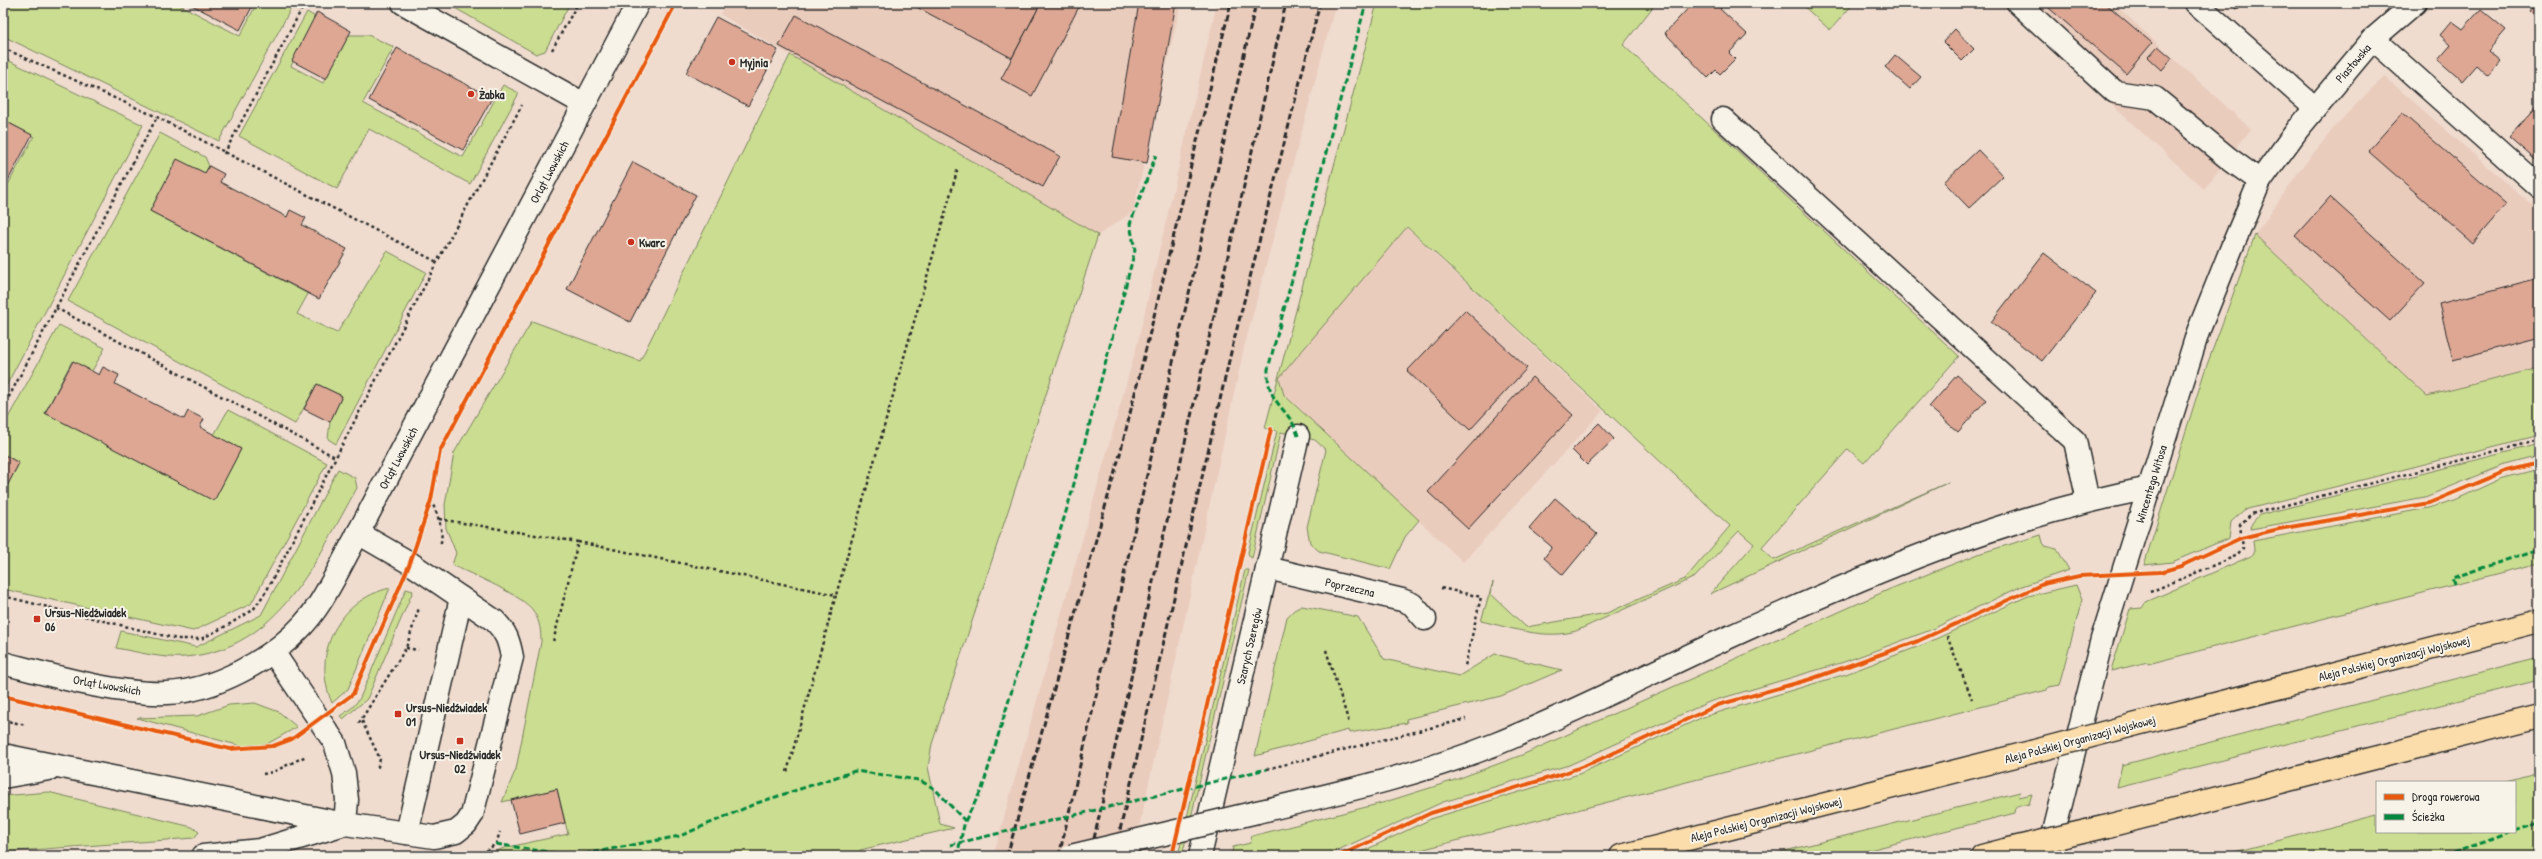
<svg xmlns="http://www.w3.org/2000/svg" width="2542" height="859" font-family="'Patrick Hand',sans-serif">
<rect width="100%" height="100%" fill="#efdccf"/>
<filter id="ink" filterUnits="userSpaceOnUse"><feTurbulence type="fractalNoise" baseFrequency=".025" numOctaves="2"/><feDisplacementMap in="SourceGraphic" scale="8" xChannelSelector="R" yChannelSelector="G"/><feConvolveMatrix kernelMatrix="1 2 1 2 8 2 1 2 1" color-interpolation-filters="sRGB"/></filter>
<g filter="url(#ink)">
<g fill="#eaccbd">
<path d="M 726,3 L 1181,3 L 1133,212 L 1098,235 L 720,14 Z"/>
<path d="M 1217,3 L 1336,3 L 1244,348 L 1133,856 L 993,856 L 1137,345 Z"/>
<path d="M 2000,3 L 2113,3 L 2251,129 L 2204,189 Z"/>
<path d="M 2384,76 L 2539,211 L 2539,368 L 2427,396 L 2255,235 L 2300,170 L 2337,124 Z"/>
<path d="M 1334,160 L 1603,411 L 1463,562 L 1284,394 L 1279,378 Z"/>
</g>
<g fill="#cbdd91" stroke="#7b845e">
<path d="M 3,3 L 176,3 L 240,36 L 257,3 L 294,3 L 219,141 L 3,36 Z"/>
<path d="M 446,3 L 570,3 L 545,51 L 536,54 Z"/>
<path d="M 1377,3 L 1656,3 L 1623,45 L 1959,356 L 1864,463 L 1848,449 L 1761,548 L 1774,560 L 1949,482 L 1710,594 L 1754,544 L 1739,531 L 1695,577 L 1576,631 C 1544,640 1512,628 1481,621 L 1493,582 L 1491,594 L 1526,627 L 1607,613 L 1685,579 L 1730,526 L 1407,227 L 1279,378 L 1284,395 L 1419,520 L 1405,537 L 1390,569 L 1319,551 L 1310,543 L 1307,527 L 1326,450 L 1315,440 L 1281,432 L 1252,558 L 1250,557 L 1248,553 L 1277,431 L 1265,428 Z"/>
<path d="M 1800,3 L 1854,3 L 1830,30 Z"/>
<path d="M 307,12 L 317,18 L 291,66 L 323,83 L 349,35 L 368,35 L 394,47 L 363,103 L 463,157 L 503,85 L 519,93 L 470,184 L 369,129 L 337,189 L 239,136 Z"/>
<path d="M 790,55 L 1098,235 L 932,744 L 928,767 L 940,824 L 954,828 L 860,850 L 860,853 L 855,856 L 483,856 L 504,848 L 568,834 L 557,789 L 502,802 L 516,769 L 541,642 C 541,631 540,622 534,612 C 525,596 471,574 452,565 L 456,553 L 446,528 L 445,505 L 454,453 L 532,321 L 640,361 Z"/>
<path d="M 3,58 L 143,125 L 3,392 L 3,194 L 34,136 L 3,120 Z"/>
<path d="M 160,133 L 205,157 L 209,166 L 205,173 L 177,160 L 150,211 L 308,294 L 297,314 L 337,333 L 387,251 L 426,272 L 336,444 L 328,439 L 330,422 L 342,396 L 317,384 L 295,424 L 68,301 Z"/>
<path d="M 2255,235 L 2427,396 L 2539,368 L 2539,435 L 2244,510 L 2231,522 L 2229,538 L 2172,562 L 2144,565 L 2204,373 Z"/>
<path d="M 59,325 L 105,348 L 92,371 L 72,361 L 45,413 L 214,500 L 241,449 L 214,435 L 228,410 L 327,463 L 251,604 L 193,631 L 3,589 L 3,494 L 19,463 L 3,454 L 3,427 Z"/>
<path d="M 2539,444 L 2539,456 L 2504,465 L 2425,497 L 2251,529 L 2252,523 L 2259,515 Z"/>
<path d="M 338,469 L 355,478 L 357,488 C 316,560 280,649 185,657 C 162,659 139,652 116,648 L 121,631 L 196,647 L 261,615 Z"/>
<path d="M 2539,469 L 2539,563 L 2148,664 L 2148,662 L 2111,671 L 2130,609 L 2142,608 L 2146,602 L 2251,556 L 2254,550 L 2253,541 L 2428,508 L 2455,500 L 2500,479 Z"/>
<path d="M 2041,535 L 2044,546 L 2057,549 L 2069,570 L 2022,586 L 1928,631 L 1844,662 L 1709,702 L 1569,765 L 1443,802 L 1325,856 L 1231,856 L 1233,847 L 1250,843 L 1252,836 L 1382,803 L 1452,781 L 1522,755 L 1890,589 L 1981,553 Z"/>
<path d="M 1245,570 L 1249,570 L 1182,856 L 1178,856 Z"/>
<path d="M 2076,585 L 2082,600 L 2059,685 L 2048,687 L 2047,690 L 1397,856 L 1353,856 L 1433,818 L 1579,774 L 1703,717 L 1846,674 L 1925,644 L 2028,596 Z"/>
<path d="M 390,588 L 348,689 L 332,703 C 311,654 338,600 390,588 Z"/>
<path d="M 406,589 L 413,591 L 367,699 L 343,719 L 340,716 L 353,707 L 360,698 Z"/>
<path d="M 1302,606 L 1358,617 L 1384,659 L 1459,676 L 1495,654 L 1562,670 L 1501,696 L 1406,719 L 1407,723 L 1349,733 L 1348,730 L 1255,756 L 1287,617 L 1294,610 Z"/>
<path d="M 2539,657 L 2539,680 L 2117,787 L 2122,765 Z"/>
<path d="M 255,703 L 279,712 L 297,727 L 267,744 L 241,746 L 137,718 L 197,716 L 229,705 Z"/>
<path d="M 2539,773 L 2539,856 L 2219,856 L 2377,815 L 2377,832 L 2515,832 L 2515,782 L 2506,782 Z"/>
<path d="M 48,792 L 192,827 L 199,832 L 194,838 L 3,852 L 3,796 Z"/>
<path d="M 2020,792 L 2019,797 L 2032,794 L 2029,804 L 2016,807 L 2015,813 L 1846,856 L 1765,856 Z"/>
</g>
<g fill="#dda794" stroke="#2b2b2b">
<path d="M 188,3 L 254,3 L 240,30 Z"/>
<path d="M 909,3 L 1041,3 L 1012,58 Z"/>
<path d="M 1041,3 L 1081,3 L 1032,96 L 1001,79 Z"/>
<path d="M 1139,3 L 1176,3 L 1147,163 L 1112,157 Z"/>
<path d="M 1693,3 L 1725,3 L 1720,9 L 1747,34 L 1729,53 L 1735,59 L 1720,74 L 1716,70 L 1708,78 L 1665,33 Z"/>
<path d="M 2043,3 L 2105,3 L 2152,43 L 2126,74 Z"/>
<path d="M 2230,3 L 2244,3 L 2238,10 Z"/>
<path d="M 2537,3 L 2539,3 L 2539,19 L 2530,11 Z"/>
<path d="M 2481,9 L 2506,30 L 2488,51 L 2500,61 L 2488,76 L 2476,65 L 2462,81 L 2438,60 L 2451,45 L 2440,35 L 2452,21 L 2463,29 Z"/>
<path d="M 317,12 L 351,31 L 326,79 L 292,61 Z"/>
<path d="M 796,15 L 1060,156 L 1043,187 L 779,46 Z"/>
<path d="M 716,17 L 778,50 L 748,106 L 686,73 Z"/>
<path d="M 1955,29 L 1974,49 L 1962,61 L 1943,42 Z"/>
<path d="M 2158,46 L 2172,58 L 2162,70 L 2148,57 Z"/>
<path d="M 397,48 L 492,98 L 463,150 L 369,100 Z"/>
<path d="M 1895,55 L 1921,77 L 1910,89 L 1885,67 Z"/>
<path d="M 2539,104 L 2539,163 L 2509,137 Z"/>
<path d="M 2402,113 L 2506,204 L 2473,243 L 2368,151 Z"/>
<path d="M 3,120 L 32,135 L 3,190 Z"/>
<path d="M 1978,150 L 2003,176 L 1969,208 L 1944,182 Z"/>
<path d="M 177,159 L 205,173 L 209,166 L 224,174 L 220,182 L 287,217 L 290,210 L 306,218 L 302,225 L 347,249 L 319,299 L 150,211 Z"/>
<path d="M 633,162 L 696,195 L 630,322 L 567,289 Z"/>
<path d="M 2330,197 L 2425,283 L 2390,321 L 2295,236 Z"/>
<path d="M 2044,253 L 2096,293 L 2042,361 L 1991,322 Z"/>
<path d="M 2539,278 L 2539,337 L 2453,360 L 2439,304 Z"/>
<path d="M 1465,310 L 1527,368 L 1470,430 L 1407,371 Z"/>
<path d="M 73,361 L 99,375 L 103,367 L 119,375 L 115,384 L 184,419 L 188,411 L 204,419 L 200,427 L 241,449 L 214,501 L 45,413 Z"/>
<path d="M 1957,375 L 1986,400 L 1958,432 L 1929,407 Z"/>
<path d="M 1532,377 L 1573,415 L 1468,529 L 1428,492 Z"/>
<path d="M 317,384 L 342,396 L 330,422 L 304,409 Z"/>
<path d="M 1599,423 L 1614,439 L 1587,465 L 1572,450 Z"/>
<path d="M 3,454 L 19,463 L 3,494 Z"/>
<path d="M 1555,498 L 1597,534 L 1563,575 L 1544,558 L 1552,547 L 1529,528 Z"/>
<path d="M 557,789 L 565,823 L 520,834 L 511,800 Z"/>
</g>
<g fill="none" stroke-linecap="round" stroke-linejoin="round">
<defs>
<g id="minor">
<path d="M 403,3 L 584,104"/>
<path d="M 2018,3 L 2115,92 L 2155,98 L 2228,158 L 2260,181"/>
<path d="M 2196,3 L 2315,108"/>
<path d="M 2373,39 L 2539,187"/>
<path d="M 1723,119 L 2075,441 L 2088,501"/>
<path d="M 1267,568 L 1402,600 L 1412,604 L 1425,619"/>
<path d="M 273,652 L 335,743 L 344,773 L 347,800 L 345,824"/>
<path d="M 3,663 C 50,675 119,695 167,693 C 214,691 271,660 303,625 C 317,610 326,593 336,575 L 638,3"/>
<path d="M 3,755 L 345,824 L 434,837 L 456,832 L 466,824 L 472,815 L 512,657 C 509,641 506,632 495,621 L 410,563 L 358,533"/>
<path d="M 3,777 L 49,769"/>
<path d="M 1257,812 C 1338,793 1419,775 1496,744 C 1575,712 1650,673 1727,638 C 1866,575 1999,517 2150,488"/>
<path d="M 407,833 L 461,598"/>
<path d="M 203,856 L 260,850 L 341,825"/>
<path d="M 1200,856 L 1298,436"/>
<path d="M 2048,856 L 2102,639 L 2198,332 L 2232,247 L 2260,181 L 2298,129 L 2373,39 L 2415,3"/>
</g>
<g id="highway">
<path d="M 2133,725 L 2539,621"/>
<path d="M 2108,826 L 2539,716"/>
<path d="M 1621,856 L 2031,752"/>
<path d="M 1982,856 L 2005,850"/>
</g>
</defs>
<use href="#minor" stroke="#2b2b2b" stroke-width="25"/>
<use href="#highway" stroke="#2b2b2b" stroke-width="25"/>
<g stroke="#2b2b2b" stroke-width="2.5" stroke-dasharray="3 3" stroke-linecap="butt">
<path d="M 3,48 L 157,117 L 437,262"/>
<path d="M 552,50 L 578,3"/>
<path d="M 224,154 L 305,3"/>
<path d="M 56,308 L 335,457"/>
<path d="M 3,408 L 157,117"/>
<path d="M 431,500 C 437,514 445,531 440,546"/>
<path d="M 439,519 L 578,542 L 553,642"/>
<path d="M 578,542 L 836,595 L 958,168"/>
<path d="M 1441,588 L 1481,597 L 1465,666"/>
<path d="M 2150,592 L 2238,555 L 2243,548 L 2240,525 L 2251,514 L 2539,440"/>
<path d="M 3,596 L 177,639 L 201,639 L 228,625 L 253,610 L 267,590 L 437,262 L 522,105"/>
<path d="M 1947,636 L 1972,699"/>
<path d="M 406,648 L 418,650"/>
<path d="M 1326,650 L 1349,723"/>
<path d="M 3,720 L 26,725"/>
<path d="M 362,721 L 380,759 L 377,770"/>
<path d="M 359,723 L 406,648 L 419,608"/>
<path d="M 1267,769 L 1466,719"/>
<path d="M 787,772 L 836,595"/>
<path d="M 263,774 L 273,772 L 306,756"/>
<path d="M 486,851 L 496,844 L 500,832"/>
</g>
<use href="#minor" stroke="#f7f3e8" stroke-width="22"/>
<use href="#highway" stroke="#fbdcab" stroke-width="22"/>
<g stroke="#2b2b2b" stroke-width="3" stroke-dasharray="6 3" stroke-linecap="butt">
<path d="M 1007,856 L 1120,454 L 1231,3"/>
<path d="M 1059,856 L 1256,3"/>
<path d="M 1090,856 L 1286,3"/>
<path d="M 1114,856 L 1232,348 L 1320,3"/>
</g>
<defs>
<path id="minor-bridge" d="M 1071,856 L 1257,812"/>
<g id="highway-bridge">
<path d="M 2031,752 L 2133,725"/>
<path d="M 2005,850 L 2108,826"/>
</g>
</defs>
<use href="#minor-bridge" stroke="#2b2b2b" stroke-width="25" stroke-linecap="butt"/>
<use href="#highway-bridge" stroke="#2b2b2b" stroke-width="25" stroke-linecap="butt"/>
<use href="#minor-bridge" stroke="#f7f3e8" stroke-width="22"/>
<use href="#highway-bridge" stroke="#fbdcab" stroke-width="22"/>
<g stroke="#00873e" stroke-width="3" stroke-dasharray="6 3" stroke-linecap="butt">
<path d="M 1298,436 C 1290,407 1266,405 1268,369 L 1366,3"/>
<path d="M 2454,585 L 2452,578 L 2539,549"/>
<path d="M 965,821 L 982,789 L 1071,495 L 1135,250 L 1130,224 L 1156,155"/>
<path d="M 2515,830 L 2539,822"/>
<path d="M 496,844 L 574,856 L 680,836 L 757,803 L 855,771 L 919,780 L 935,789 L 965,821 L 957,856"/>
<path d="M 950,845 L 1267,769"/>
<path d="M 2445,856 L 2511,832"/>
</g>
<defs>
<g id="cycleway">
<path d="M 3,696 L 230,749 L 273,746 L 292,739 L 353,694 L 410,563 L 431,500 L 440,451 L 676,3"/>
<path d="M 1172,856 L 1271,429"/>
<path d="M 1339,856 L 1431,813 L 1562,774 L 1594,762 L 1718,705 L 1811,679 L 1918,641 L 2043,584 L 2079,576 L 2160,572 L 2181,566 L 2241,538 L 2279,529 L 2429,503 L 2506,471 L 2539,463"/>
</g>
</defs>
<use href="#cycleway" stroke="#f7f3e8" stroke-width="6"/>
<use href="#cycleway" stroke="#e8590c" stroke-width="4"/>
</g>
</g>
<g fill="#c8321e" stroke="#f7f3e8" stroke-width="1.5">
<circle cx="732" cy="62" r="4"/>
<circle cx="471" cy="94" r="4"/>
<circle cx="631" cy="242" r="4"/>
<rect x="33" y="615" width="8" height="8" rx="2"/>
<rect x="394" y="710" width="8" height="8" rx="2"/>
<rect x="456" y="737" width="8" height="8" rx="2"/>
</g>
<g text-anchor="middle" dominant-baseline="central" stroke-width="4" stroke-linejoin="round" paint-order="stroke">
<g font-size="12" font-weight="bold" fill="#2b2b2b" stroke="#f7f3e8" text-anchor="start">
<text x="740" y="62">Myjnia</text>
<text x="479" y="94">Żabka</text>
<text x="639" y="242">Kwarc</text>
<text x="45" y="612">Ursus-Niedźwiadek<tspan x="45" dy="14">06</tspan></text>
<text x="406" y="707">Ursus-Niedźwiadek<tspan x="406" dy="14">01</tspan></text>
<text x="460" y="754" text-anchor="middle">Ursus-Niedźwiadek<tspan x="460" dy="14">02</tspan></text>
</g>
<g font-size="12" fill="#2b2b2b" stroke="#f7f3e8">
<text transform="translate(2353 63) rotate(-49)">Piastowska</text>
<text transform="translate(549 172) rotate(-62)">Orląt Lwowskich</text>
<text transform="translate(398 458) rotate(-62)">Orląt Lwowskich</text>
<text transform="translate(2151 484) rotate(-73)">Wincentego Witosa</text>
<text transform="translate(1350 587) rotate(13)">Poprzeczna</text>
<text transform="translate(1249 646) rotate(-77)">Szarych Szeregów</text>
<text transform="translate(2394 658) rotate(-14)">Aleja Polskiej Organizacji Wojskowej</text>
<text transform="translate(107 685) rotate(10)">Orląt Lwowskich</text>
<text transform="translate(2080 739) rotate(-15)">Aleja Polskiej Organizacji Wojskowej</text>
<text transform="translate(1766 819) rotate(-14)">Aleja Polskiej Organizacji Wojskowej</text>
</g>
</g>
<rect width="2542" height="859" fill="none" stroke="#f7f3e8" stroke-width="16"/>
<rect x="8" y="8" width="2526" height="843" fill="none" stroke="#2b2b2b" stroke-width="1.5" filter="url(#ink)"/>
<rect x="2376" y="781" width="140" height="52" fill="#f7f3e8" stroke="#a5a39c"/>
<rect x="2384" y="794" width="20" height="6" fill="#e8590c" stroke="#a5a39c"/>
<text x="2412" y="801" font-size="12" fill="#2b2b2b">Droga rowerowa</text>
<rect x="2384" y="814" width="20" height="6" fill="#00873e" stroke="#a5a39c"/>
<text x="2412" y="821" font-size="12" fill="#2b2b2b">Ścieżka</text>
</svg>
